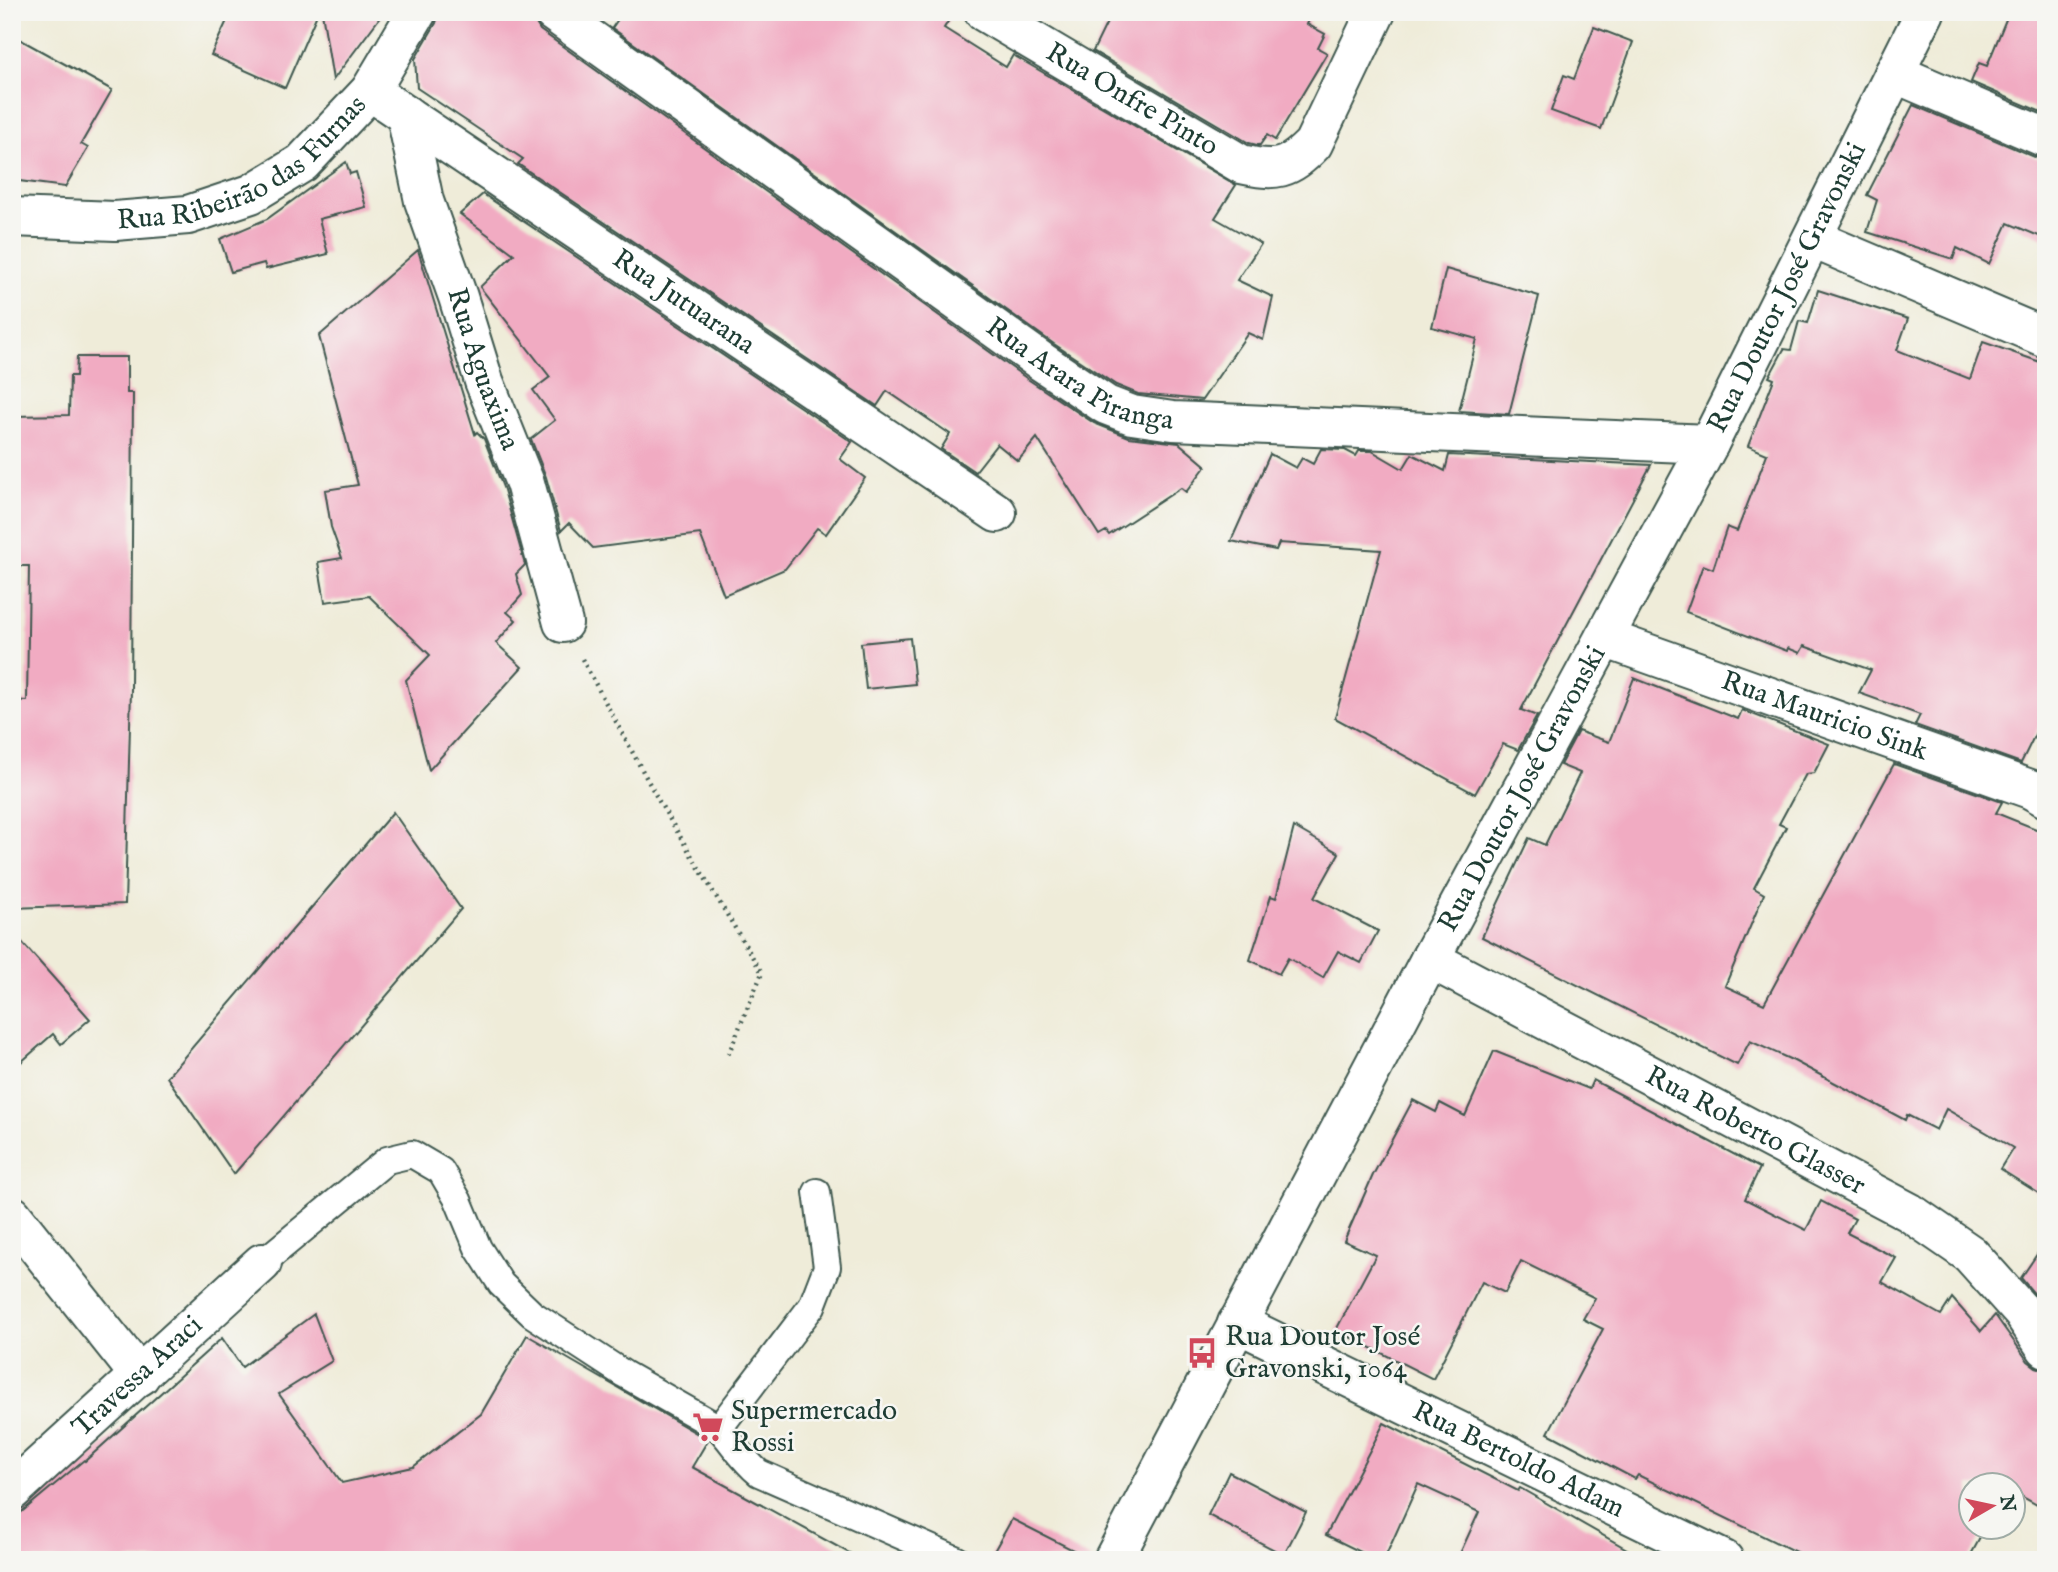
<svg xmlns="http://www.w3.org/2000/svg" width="2058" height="1572" font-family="'IM FELL English',serif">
<rect width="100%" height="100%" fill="#f6f6f2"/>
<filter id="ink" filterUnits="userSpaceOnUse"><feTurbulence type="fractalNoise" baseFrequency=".0143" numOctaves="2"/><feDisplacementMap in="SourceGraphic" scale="14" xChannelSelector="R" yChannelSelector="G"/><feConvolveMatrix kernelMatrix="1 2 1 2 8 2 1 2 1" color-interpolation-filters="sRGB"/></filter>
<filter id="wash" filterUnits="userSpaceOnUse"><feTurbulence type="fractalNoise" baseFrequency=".00686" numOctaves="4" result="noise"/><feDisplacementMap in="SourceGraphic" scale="28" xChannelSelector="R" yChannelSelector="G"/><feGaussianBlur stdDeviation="1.57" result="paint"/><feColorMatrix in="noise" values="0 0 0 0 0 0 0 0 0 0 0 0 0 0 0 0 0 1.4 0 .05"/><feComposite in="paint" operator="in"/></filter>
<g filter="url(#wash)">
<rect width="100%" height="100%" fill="#efecd9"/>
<g id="blocks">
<g fill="#f1abc2">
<path d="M 231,12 L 318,12 L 285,88 L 211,55 Z"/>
<path d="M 322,12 L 384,12 L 333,80 Z"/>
<path d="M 439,12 L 529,12 L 540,30 L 1029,380 L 1094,423 L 1129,437 L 1179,443 L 1206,466 L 1186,492 L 1181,488 L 1109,535 L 1106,531 L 1099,535 L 1037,438 L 1018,461 L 997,444 L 975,472 L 941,449 L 950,434 L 887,391 L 877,406 L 518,164 L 523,159 L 417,88 L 415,59 L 436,23 Z"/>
<path d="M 623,12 L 954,12 L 944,28 L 1006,67 L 1013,55 L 1236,185 L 1215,218 L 1261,244 L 1237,280 L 1273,297 L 1263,340 L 1248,333 L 1202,400 L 1138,394 L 1116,385 L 1054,344 L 612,28 Z"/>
<path d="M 1112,12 L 1314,12 L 1307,24 L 1325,34 L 1318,48 L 1327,53 L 1275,140 L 1267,135 L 1260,145 L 1257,145 L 1249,143 L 1093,51 Z"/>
<path d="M 2009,12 L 2046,12 L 2046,114 L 1971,82 L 1979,63 L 1987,66 Z"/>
<path d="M 1594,27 L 1633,42 L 1601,129 L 1551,111 L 1564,75 L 1574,79 Z"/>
<path d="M 12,35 L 112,90 L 81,144 L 88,148 L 65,187 L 12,180 Z"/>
<path d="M 1913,105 L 2037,158 L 2046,159 L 2046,239 L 2008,223 L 1989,264 L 1957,248 L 1953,259 L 1867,232 L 1877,200 L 1867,195 Z"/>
<path d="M 346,162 L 350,174 L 356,172 L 366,207 L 319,219 L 328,254 L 266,269 L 264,263 L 231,272 L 220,239 L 267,219 Z"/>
<path d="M 483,194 L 852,442 L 840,459 L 865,478 L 826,534 L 817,528 L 785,569 L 724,595 L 700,534 L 593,548 L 569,523 L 561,531 L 546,477 L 531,439 L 555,420 L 533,390 L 550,377 L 480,287 L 514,254 L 460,214 Z"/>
<path d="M 418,250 L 475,434 L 477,432 L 484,439 L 504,490 L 525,565 L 516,574 L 522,595 L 507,612 L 516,620 L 496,643 L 522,667 L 429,770 L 406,680 L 430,655 L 369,596 L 325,602 L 318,562 L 342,558 L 331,527 L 325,490 L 358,485 L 319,336 Z"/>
<path d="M 1446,269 L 1539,296 L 1509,414 L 1459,411 L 1477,339 L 1432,327 Z"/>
<path d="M 1818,290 L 1908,319 L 1897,350 L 1970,379 L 1983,342 L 2046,364 L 2046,712 L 2021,763 L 1915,725 L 1920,715 L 1859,693 L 1871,670 L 1804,646 L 1800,653 L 1788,648 L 1787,651 L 1686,612 L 1703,565 L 1713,569 L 1727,527 L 1737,531 L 1767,454 L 1748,446 L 1774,379 L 1769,377 L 1784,349 L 1791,350 L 1799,321 L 1808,323 Z"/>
<path d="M 77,357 L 127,357 L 127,393 L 133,393 L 131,690 L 125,904 L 12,908 L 12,700 L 27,701 L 29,566 L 12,566 L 12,416 L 69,415 L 70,376 L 76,376 Z"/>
<path d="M 1321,449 L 1345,450 L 1356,456 L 1359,451 L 1372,451 L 1403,469 L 1412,454 L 1445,471 L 1449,455 L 1651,465 L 1521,710 L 1537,716 L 1518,750 L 1503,744 L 1475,794 L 1335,718 L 1381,550 L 1279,543 L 1276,550 L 1231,541 L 1270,454 L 1296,468 L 1302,458 L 1313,464 Z"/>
<path d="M 910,638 L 915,684 L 866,689 L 861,643 Z"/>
<path d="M 1634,678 L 1738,719 L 1742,710 L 1829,744 L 1814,773 L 1806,774 L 1779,824 L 1786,827 L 1754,888 L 1764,894 L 1725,986 L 1764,1004 L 1894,764 L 2002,802 L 1996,813 L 2046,833 L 2046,1198 L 2000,1169 L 2013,1148 L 1946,1109 L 1936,1130 L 1907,1115 L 1905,1120 L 1794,1061 L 1750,1041 L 1737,1065 L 1482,937 L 1529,838 L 1545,845 L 1580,773 L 1560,765 L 1578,731 L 1609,742 Z"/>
<path d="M 393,812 L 461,909 L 234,1174 L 167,1077 Z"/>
<path d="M 1294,827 L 1339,853 L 1314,898 L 1378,931 L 1361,963 L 1338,951 L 1323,978 L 1288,958 L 1279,974 L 1250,960 L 1271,896 L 1276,898 Z"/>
<path d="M 12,931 L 90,1019 L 61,1044 L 53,1034 L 12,1070 Z"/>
<path d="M 1494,1051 L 1589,1089 L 1593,1080 L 1760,1168 L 1745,1199 L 1806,1230 L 1821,1201 L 1855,1219 L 1847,1233 L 1896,1258 L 1882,1282 L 1941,1315 L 1952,1298 L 1981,1331 L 1995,1315 L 2028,1361 L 2036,1367 L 2046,1370 L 2046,1510 L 2012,1491 L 2012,1485 L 1970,1485 L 1970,1527 L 1986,1527 L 1968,1560 L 1812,1560 L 1638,1475 L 1635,1479 L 1548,1433 L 1603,1329 L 1583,1319 L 1595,1298 L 1521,1261 L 1505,1293 L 1482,1282 L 1433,1379 L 1336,1330 L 1376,1255 L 1344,1241 L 1373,1175 L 1413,1100 L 1436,1112 L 1440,1103 L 1465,1116 Z"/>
<path d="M 2046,1241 L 2046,1308 L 2021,1278 Z"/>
<path d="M 314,1314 L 332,1361 L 279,1394 L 342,1483 L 413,1467 L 481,1414 L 527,1335 L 708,1440 L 692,1467 L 862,1560 L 12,1560 L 12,1520 L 84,1460 L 85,1461 L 222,1338 L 242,1367 Z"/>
<path d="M 1384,1423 L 1518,1491 L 1520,1488 L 1646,1560 L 1457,1560 L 1479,1512 L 1418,1484 L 1384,1560 L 1377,1560 L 1326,1535 Z"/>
<path d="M 1229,1472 L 1306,1512 L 1284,1555 L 1208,1515 Z"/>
<path d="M 1012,1519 L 1091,1559 L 1091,1560 L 989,1560 Z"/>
</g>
</g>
</g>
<g filter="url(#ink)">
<use href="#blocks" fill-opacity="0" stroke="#3e574d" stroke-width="2"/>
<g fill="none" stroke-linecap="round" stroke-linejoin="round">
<defs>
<g id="service">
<path d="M 262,1263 L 387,1160 L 412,1154 L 441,1171 L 458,1200 L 478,1248 L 501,1284 L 532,1314 L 624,1374 L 719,1428 C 733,1443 743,1460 759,1473 L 957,1560"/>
<path d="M 719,1428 L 812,1306 L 827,1267 L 817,1192"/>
</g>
<g id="minor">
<path id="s1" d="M 553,12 L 1042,362 L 1106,405 L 1132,415 L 1173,421 L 1709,444"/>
<path id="s2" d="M 984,12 L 1241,164 C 1276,172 1288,170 1313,144 L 1376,12"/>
<path d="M 1894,73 L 2046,138"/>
<path id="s3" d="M 370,91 L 997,513"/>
<path id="s4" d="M 406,115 L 424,201 L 458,297 L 484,381 L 525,483 L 563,623"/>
<path id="s5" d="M 12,217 L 115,221 L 188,215 L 251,194 L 302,163 L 370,91 L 417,12"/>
<path d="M 1813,239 L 2046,338"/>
<path id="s6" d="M 1604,638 L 2030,789 L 2046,798"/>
<path id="s7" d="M 1430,959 L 1909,1212 L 1970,1254 L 2022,1312 L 2046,1348"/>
<path d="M 12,1215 L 140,1376"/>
<path id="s8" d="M 1237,1323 L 1724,1560"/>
<path id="s9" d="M 12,1491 L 262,1263"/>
</g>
<g id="tertiary">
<path id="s10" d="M 1113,1560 L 1430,959 L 1709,444 L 1925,12"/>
</g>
</defs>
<use href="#service" stroke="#3e574d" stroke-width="30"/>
<use href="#minor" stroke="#3e574d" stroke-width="42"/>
<use href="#tertiary" stroke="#3e574d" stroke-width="42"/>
<path stroke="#3e574d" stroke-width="4.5" stroke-dasharray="2 5" stroke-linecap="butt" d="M 582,659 L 660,803 L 762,973 L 728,1055"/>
<use href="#service" stroke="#fff" stroke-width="26"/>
<use href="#minor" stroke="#fff" stroke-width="38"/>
<use href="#tertiary" stroke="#fff" stroke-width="38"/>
</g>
</g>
<defs>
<symbol id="bus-bare" viewBox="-9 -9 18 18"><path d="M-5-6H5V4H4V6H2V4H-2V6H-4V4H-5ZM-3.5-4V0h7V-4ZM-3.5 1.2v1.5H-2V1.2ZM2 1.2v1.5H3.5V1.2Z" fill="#d1495b" stroke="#f6f6f2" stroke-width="2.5" paint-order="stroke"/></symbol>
<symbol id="supermarket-bare" viewBox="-9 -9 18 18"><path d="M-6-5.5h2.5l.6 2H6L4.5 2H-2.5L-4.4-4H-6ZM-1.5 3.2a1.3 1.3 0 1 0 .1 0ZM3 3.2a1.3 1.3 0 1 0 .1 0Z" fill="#d1495b" stroke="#f6f6f2" stroke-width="2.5" paint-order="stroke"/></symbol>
</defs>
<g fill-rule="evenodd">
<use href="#bus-bare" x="1180" y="1331" width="44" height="44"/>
<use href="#supermarket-bare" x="686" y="1405" width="44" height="44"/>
</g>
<g text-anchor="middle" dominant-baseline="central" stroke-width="5" stroke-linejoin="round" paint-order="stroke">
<g font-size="28" fill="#1f3d34" stroke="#f6f6f2">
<text stroke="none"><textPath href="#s2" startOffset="172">Rua Onfre Pinto</textPath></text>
<text stroke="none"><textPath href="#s5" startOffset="247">Rua Ribeirão das Furnas</textPath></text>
<text stroke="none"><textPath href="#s10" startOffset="1440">Rua Doutor José Gravonski</textPath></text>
<text stroke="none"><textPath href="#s3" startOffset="378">Rua Jutuarana</textPath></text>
<text stroke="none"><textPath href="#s4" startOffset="266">Rua Aguaxima</textPath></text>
<text stroke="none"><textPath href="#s1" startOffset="642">Rua Arara Piranga</textPath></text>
<text stroke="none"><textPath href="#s6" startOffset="234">Rua Mauricio Sink</textPath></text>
<text stroke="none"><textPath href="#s10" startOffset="873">Rua Doutor José Gravonski</textPath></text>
<text stroke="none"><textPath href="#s7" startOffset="368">Rua Roberto Glasser</textPath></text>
<text stroke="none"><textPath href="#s9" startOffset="170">Travessa Araci</textPath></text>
<text stroke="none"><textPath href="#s8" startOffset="313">Rua Bertoldo Adam</textPath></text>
</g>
<g font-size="28" fill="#1f3d34" stroke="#f6f6f2" text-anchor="start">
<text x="1225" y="1337">Rua Doutor José<tspan x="1225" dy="32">Gravonski, 1064</tspan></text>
<text x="731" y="1411">Supermercado<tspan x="731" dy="32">Rossi</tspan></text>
</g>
</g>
<rect width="2058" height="1572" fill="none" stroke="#f6f6f2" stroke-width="42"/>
<g transform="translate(1992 1506) rotate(81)"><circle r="33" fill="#f6f6f2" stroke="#a0aca6" stroke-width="2"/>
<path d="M0-5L12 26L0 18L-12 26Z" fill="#d1495b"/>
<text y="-10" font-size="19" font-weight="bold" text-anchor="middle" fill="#1f3d34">N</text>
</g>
</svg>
